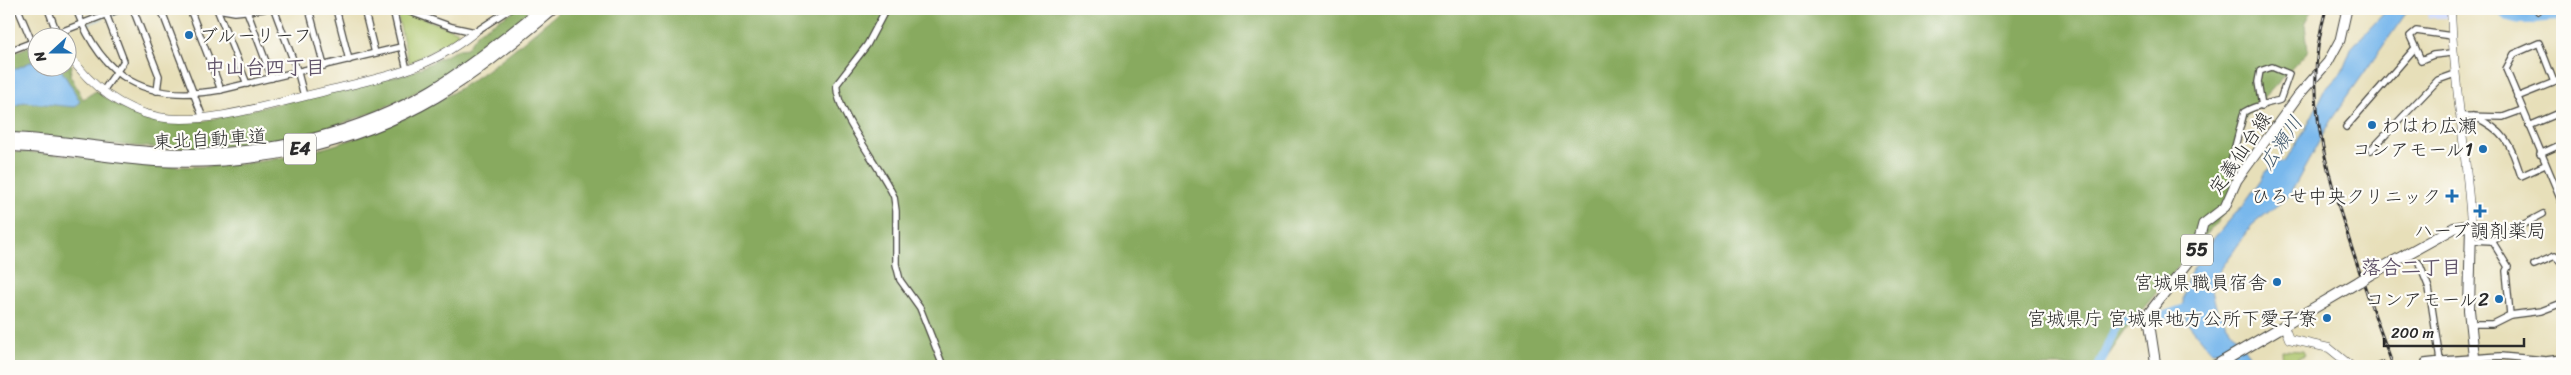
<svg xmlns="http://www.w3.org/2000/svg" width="2571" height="375" font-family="Sriracha,'Klee One',sans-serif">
<rect width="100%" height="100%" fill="#fdfcf7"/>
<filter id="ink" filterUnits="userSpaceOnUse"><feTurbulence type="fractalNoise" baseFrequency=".02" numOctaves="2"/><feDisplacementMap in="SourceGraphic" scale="10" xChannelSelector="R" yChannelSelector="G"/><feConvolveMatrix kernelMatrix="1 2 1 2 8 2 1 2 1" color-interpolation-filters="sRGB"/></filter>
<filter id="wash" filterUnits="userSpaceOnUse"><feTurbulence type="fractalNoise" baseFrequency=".0096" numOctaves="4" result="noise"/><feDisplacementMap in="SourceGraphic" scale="20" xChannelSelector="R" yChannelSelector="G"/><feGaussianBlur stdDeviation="1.12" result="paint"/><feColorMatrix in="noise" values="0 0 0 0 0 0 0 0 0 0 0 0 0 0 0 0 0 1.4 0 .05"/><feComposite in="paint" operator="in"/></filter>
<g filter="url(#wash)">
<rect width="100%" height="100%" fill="#e7dfb9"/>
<path fill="#d0daf9" d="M 2425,9 L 2447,9 L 2447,18 L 2428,18 Z"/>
<g fill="#abc46a" stroke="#6b784a">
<path d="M 398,9 L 457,31 L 459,37 L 409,63 L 396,10 Z"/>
<path d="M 2282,350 L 2303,351 L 2305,355 L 2283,365 Z"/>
</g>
<g fill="#88aa5e" stroke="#5a6a44">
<path d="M 517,9 L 533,9 C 504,31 476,55 445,75 C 358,131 251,153 148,147 C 102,145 56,135 9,133 L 9,108 L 24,102 L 76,106 L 80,101 L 60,68 L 68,68 L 68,58 L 72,66 L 70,75 L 83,99 L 96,91 L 113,103 L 141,116 L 203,121 L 410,73 L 459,49 L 467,48 L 478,32 Z"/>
<path d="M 563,9 L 2313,9 L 2305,24 L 2308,51 L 2246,117 L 2237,148 L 2229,207 L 2130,324 L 2101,366 L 9,366 L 9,152 C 62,151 114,164 167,166 C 279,171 388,138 480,75 C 509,55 535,31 563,9 Z"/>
<path d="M 37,43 L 37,59 L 9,72 L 9,55 Z"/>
</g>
<g fill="#79b8ec" stroke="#52728c">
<path d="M 2388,9 L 2409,9 L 2331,120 L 2289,196 L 2252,225 L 2216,276 L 2212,291 L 2217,311 L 2257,366 L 2235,366 L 2225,351 L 2211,351 L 2186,321 L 2183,300 L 2188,277 L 2214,238 L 2243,205 L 2272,164 L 2284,162 L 2304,132 L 2325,90 L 2342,72 L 2352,47 Z"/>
<path d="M 37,59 L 38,68 L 60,68 L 80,101 L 75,107 L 24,102 L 9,108 L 9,72 Z"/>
</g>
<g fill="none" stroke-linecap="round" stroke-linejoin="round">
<g stroke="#79b8ec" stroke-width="1">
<path d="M 111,16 L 128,9"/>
<path d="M 86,25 L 104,18"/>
<path d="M 66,34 L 71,31"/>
</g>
<g stroke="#79b8ec" stroke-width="9">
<path d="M 2502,9 C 2514,29 2543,14 2562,17"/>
<path d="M 2099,366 L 2117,324 L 2126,320 L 2155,319 L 2195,305"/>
</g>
</g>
</g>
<g filter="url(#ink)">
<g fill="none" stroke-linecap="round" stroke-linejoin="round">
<defs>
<g id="street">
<path d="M 18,9 L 32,42"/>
<path d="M 48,9 L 57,33"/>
<path d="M 76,9 C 103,79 145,103 220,90 L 401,47"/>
<path d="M 133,9 L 159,76 L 157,91"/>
<path d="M 161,9 L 203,118"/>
<path d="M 190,9 L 221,90"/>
<path d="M 217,9 L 247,84"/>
<path d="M 218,9 L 235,12 L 264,9"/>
<path d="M 274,9 L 298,73 L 304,96"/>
<path d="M 309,9 L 324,66"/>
<path d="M 336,9 L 349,60"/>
<path d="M 364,9 L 375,53"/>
<path d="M 393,9 L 407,70"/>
<path d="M 402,9 L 452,27 L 475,32 L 510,9"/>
<path d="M 886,9 L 867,45 L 837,84 C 833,109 883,170 894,197 L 896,211 L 896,264 L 900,280 L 920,308 L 943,366"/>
<path d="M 2537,9 L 2538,11"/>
<path d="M 247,11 L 272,78"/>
<path d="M 2452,36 L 2416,31 L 2410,36 L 2421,60 L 2433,55 L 2452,53"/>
<path d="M 45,38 L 120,9"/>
<path d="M 9,51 L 38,40"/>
<path d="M 2554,82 L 2539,43 L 2514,54 L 2506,69 L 2562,202"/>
<path d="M 103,91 L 124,61 L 106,14"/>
<path d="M 2517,97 L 2562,79"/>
<path d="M 2462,116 L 2503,117 L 2522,110"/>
<path d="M 2473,116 C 2506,131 2510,143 2521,176 L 2545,165"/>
<path d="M 2529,126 L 2562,112"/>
<path d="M 2346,127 L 2415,48"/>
<path d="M 2371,150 L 2438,80 L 2455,74"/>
<path d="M 2540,154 L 2562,144"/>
<path d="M 2237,180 L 2229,170 L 2244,112 C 2255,105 2267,104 2280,100 L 2289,74 L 2272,67 L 2260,71 L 2258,82 L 2262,106"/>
<path d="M 2470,240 L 2492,241 L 2543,214"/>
<path d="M 2492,241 L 2508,267 L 2506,271 L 2510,315"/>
<path d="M 2419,263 L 2429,288 L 2440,360"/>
<path d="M 2534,265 L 2555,256 L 2562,263"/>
<path d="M 2470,324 L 2492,324 L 2510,315 L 2541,311 L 2562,303"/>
<path d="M 2425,362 L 2443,360"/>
<path d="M 2380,366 L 2383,365"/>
<path d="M 2445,366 L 2444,360 L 2500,356 L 2546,360 L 2562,358"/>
</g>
<g id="secondary">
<path d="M 2451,9 C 2453,81 2467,152 2471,225"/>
<path d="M 57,33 L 59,38"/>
<path d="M 68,54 C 90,85 120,109 158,117 C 205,126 275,103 322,92 C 350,85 379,79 406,70 C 431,62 455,48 475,32"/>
<path d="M 2284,326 L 2289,339 L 2329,348 L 2351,366"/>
</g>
<path id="primary" d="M 2156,366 L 2148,314 L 2195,254 L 2203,224 L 2225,207 L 2237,180 L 2298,96 L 2328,62 L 2340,40 L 2347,9"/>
<g id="highway">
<path d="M 9,138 C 68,140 126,153 186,154 C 270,155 360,133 432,90 C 471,66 506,38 541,9"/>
<path d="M 9,146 C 58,147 106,158 155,161 C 251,166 352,146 436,97 C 478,72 516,40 554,9"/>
<path d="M 2369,275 L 2454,228 L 2471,225 L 2469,310 L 2475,366"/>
<path d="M 2215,366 L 2360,281"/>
</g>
</defs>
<use href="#street" stroke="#474640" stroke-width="8"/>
<use href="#secondary" stroke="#474640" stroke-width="9"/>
<use href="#primary" stroke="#474640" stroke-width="11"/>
<use href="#highway" stroke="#474640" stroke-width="12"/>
<use href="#street" stroke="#fff" stroke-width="5.5"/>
<use href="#secondary" stroke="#fff" stroke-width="8"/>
<use href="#primary" stroke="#fff" stroke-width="9"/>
<use href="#highway" stroke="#fff" stroke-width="10"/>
<defs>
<path id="rail" d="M 2326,9 C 2303,88 2322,157 2347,233 C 2361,278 2377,322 2393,366"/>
</defs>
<use href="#rail" stroke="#2b2b2b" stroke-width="3"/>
<use href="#rail" stroke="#fdfcf7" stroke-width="1" stroke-dasharray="4" stroke-linecap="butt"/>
<defs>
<path id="highway-bridge" d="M 2360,281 L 2369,275"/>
</defs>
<use href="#highway-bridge" stroke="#474640" stroke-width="12" stroke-linecap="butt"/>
<use href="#highway-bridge" stroke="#fff" stroke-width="10"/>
</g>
</g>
<g fill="#1f6fb2" stroke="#fdfcf7" stroke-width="2">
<circle cx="189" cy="35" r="5"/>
<circle cx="2372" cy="125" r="5"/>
<circle cx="2483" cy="149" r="5"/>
<path d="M2449.5 188.5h5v5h5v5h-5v5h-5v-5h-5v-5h5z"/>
<path d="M2477.5 203.5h5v5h5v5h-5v5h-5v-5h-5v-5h5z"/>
<circle cx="2277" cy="282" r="5"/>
<circle cx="2499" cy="299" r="5"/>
<circle cx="2327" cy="318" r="5"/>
</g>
<g text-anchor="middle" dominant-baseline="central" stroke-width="4.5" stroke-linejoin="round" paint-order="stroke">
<g fill="#fdfcf7" stroke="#6a6a68" stroke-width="1">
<rect x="284" y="133.5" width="32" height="31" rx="4"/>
<rect x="2181" y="234.5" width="32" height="31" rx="4"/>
</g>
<g font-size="18" font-weight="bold" fill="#2b2b2b">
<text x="300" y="149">E4</text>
<text x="2197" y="250">55</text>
</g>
<g font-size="19" fill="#2b2b2b" stroke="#fdfcf7" text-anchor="end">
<text x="199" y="35" text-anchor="start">ブルーリーフ</text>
<text x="2382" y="125" text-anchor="start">わはわ広瀬</text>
<text x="2473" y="149">コンアモール1</text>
<text x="2441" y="196">ひろせ中央クリニック</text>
<text x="2480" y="230" text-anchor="middle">ハーブ調剤薬局</text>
<text x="2267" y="282">宮城県職員宿舎</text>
<text x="2489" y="299">コンアモール2</text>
<text x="2317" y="318">宮城県庁 宮城県地方公所下愛子寮</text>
</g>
<g font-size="19" fill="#2b2b2b" stroke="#fdfcf7">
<text transform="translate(210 139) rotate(-3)">東北自動車道</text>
<text transform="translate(2240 153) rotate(-56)">定義仙台線</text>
</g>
<g font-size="20" font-weight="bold" fill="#61546a" stroke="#fdfcf7">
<text x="265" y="67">中山台四丁目</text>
<text x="2411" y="267">落合二丁目</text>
</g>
<g font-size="20" font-style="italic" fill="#465c6f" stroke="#fdfcf7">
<text transform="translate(2281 143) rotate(-56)">広瀬川</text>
</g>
</g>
<rect width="2571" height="375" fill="none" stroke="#fdfcf7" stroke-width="30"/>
<g transform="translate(52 52) rotate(249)"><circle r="24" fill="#fdfcf7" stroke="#a9a8a5"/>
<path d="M0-4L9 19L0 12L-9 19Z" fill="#1f6fb2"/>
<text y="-8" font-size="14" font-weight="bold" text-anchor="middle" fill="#2b2b2b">N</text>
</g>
<path d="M2384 338v8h140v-8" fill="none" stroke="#2b2b2b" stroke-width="2.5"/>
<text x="2391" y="338" font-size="15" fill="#2b2b2b" stroke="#fdfcf7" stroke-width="4" paint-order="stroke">200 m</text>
</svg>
